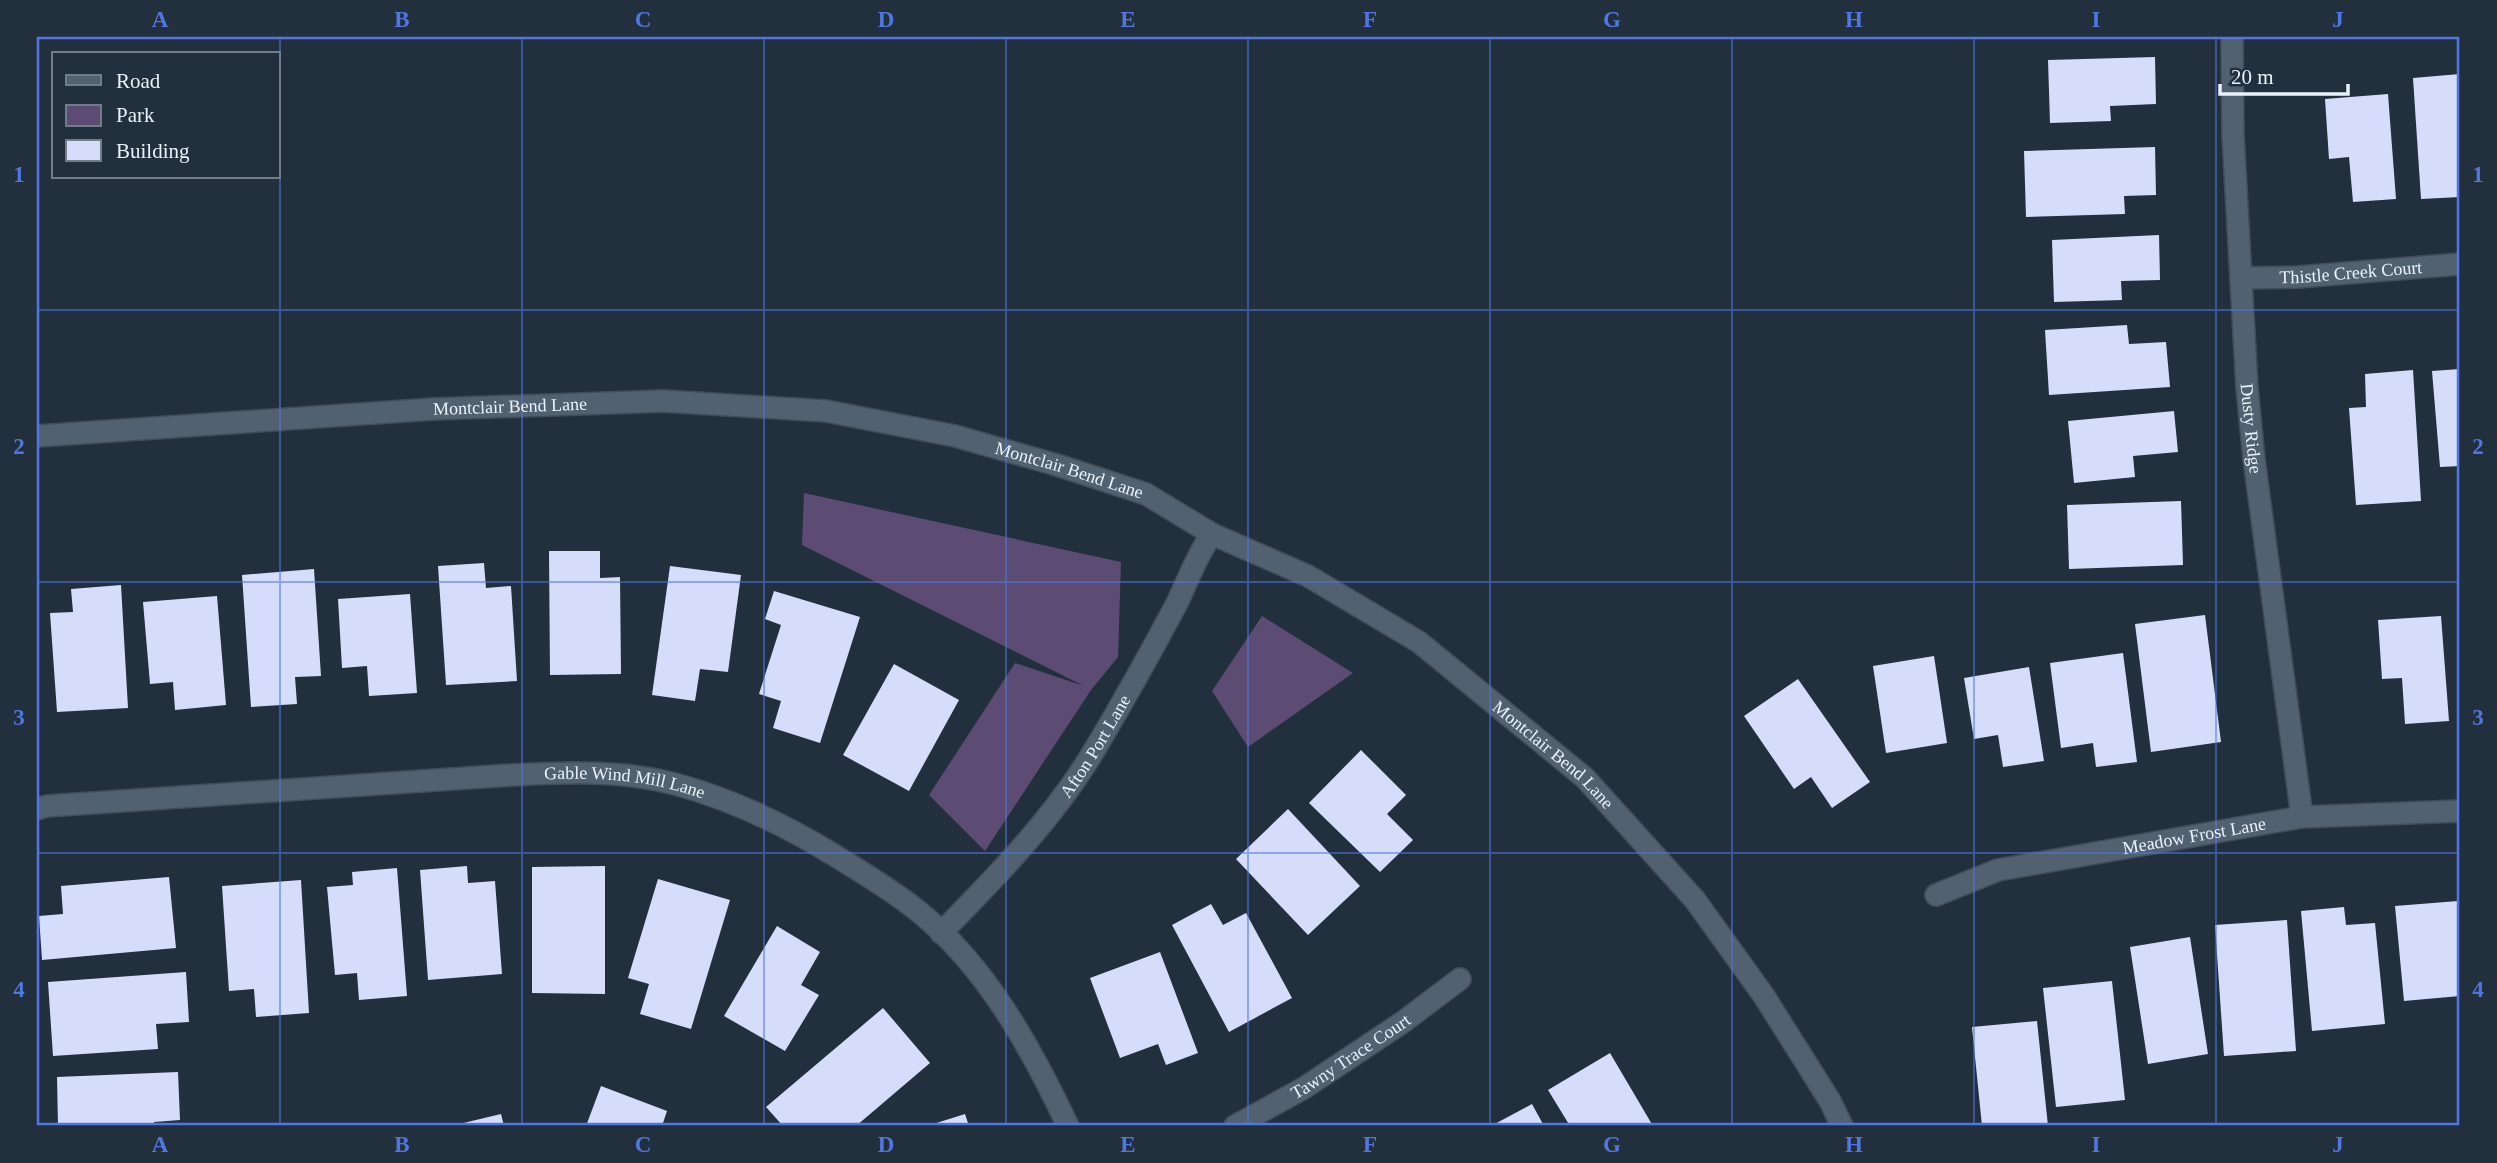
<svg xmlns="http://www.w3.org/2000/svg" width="2497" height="1163" font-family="'Times New Roman',serif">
<rect width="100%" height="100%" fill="#222f3d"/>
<g fill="#5c4c73">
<path d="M 804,493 L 1121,562 L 1118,657 L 1091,690 L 985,851 L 929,795 L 1015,663 L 1084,686 L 802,545 Z"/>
<path d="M 1262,616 L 1353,673 L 1248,747 L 1212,691 Z"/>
</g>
<g fill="#d6ddfa">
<path d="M 2155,57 L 2156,104 L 2110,106 L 2111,121 L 2050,123 L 2048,60 Z"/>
<path d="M 2460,74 L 2460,197 L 2421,199 L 2413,78 Z"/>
<path d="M 2388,94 L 2396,199 L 2353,202 L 2349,157 L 2329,159 L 2325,99 Z"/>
<path d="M 2155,147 L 2156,195 L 2124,196 L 2125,214 L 2026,217 L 2024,151 Z"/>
<path d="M 2159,235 L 2160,280 L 2121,281 L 2122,300 L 2054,302 L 2052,240 Z"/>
<path d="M 2127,325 L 2129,344 L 2166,342 L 2170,387 L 2049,395 L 2045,330 Z"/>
<path d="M 2460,369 L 2460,466 L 2440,467 L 2432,371 Z"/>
<path d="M 2413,370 L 2421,501 L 2356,505 L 2349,408 L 2366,407 L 2365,374 Z"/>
<path d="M 2174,411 L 2178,452 L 2133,456 L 2135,477 L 2074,483 L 2068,421 Z"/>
<path d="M 2181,501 L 2183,565 L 2069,569 L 2067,505 Z"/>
<path d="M 549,551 L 600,551 L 600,578 L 620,577 L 621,674 L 550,675 Z"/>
<path d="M 484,563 L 486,588 L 511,586 L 517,681 L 446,685 L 438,566 Z"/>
<path d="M 670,566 L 741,575 L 728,672 L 700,669 L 695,701 L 652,695 Z"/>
<path d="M 314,569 L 321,676 L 295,677 L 297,704 L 251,707 L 242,575 Z"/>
<path d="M 121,585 L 128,708 L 57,712 L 50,613 L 73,612 L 71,589 Z"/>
<path d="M 774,591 L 860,617 L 820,743 L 773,728 L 781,701 L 759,694 L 781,625 L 765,619 Z"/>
<path d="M 410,594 L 417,693 L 369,696 L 367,666 L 342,668 L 338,599 Z"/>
<path d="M 217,596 L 226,705 L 175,710 L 173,682 L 150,684 L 143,602 Z"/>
<path d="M 2205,615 L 2221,742 L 2151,752 L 2135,624 Z"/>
<path d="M 2441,616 L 2449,721 L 2405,724 L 2402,678 L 2382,679 L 2378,620 Z"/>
<path d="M 2123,653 L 2137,762 L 2096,767 L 2093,743 L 2061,748 L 2050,663 Z"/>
<path d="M 1934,656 L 1947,743 L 1886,753 L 1873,666 Z"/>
<path d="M 894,664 L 959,700 L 909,791 L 843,755 Z"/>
<path d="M 2029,667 L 2044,761 L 2003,767 L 1998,735 L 1974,739 L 1964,678 Z"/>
<path d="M 1798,679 L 1870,782 L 1832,808 L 1811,777 L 1794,789 L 1744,716 Z"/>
<path d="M 1361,750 L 1406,795 L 1387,814 L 1413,840 L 1380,872 L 1309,803 Z"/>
<path d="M 1288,809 L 1360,886 L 1308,935 L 1236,859 Z"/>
<path d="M 467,866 L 468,883 L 495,881 L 502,974 L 428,980 L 420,870 Z"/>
<path d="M 605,866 L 605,994 L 532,993 L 532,867 Z"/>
<path d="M 397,868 L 407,996 L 359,1000 L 357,973 L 335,975 L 327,887 L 353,885 L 352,872 Z"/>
<path d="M 169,877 L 176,948 L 42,960 L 39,916 L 63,914 L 61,886 Z"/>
<path d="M 658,879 L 730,900 L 691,1029 L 640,1014 L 649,984 L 628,978 Z"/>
<path d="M 301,880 L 309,1013 L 256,1017 L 254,989 L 229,991 L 222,886 Z"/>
<path d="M 2458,901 L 2460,930 L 2460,996 L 2404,1001 L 2395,906 Z"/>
<path d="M 1211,904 L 1223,925 L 1246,913 L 1292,998 L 1229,1032 L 1172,925 Z"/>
<path d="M 2344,907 L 2346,925 L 2375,923 L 2385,1024 L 2312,1031 L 2301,911 Z"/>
<path d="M 2287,920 L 2296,1051 L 2224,1056 L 2215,925 Z"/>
<path d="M 777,926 L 820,952 L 801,985 L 819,995 L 785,1051 L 724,1016 Z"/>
<path d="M 2190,937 L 2208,1054 L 2148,1064 L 2130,947 Z"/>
<path d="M 1160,952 L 1198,1053 L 1166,1065 L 1158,1044 L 1120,1058 L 1090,978 Z"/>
<path d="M 186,972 L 189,1022 L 156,1024 L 158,1049 L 53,1056 L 48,982 Z"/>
<path d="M 2112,981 L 2125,1100 L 2056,1107 L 2043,988 Z"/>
<path d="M 883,1008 L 930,1063 L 856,1126 L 783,1126 L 766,1107 Z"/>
<path d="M 2037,1021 L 2048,1126 L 1982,1126 L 1972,1027 Z"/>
<path d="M 1610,1053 L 1653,1126 L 1570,1126 L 1548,1090 Z"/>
<path d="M 178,1072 L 180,1120 L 154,1122 L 154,1126 L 58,1126 L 57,1077 Z"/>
<path d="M 601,1086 L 667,1111 L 662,1126 L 586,1126 Z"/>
<path d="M 1532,1104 L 1544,1126 L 1491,1126 Z"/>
<path d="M 501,1114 L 504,1126 L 455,1126 L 455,1125 Z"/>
<path d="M 965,1114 L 969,1126 L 927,1126 Z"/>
</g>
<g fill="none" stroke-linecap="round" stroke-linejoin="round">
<defs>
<g id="minor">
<path id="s1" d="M 2232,37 L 2233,135 L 2247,388 L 2254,459 L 2302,817"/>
<path id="s2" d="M 2241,278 L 2298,277 L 2460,264"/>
<path id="s3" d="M 37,436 L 434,409 L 664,401 L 826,411 L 955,436 L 1057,465 L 1146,494 L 1212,534 L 1308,576 L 1419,642 L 1585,778 L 1695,900 L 1764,996 L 1830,1101 L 1842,1126"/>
<path id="s4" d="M 37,809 L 47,806 L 512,775 C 566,772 622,770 675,784 C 731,799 785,825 834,855 C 863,873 892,890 918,911 C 987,967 1031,1048 1068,1126"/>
<path id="s5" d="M 1936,895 L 1998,870 L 2302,817 L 2460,811"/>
<path id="s6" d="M 941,933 C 996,877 1054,818 1095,749 C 1123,702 1150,654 1176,605 C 1188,581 1196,556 1212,534"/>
<path id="s7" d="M 1235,1126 L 1304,1088 L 1403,1022 L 1460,979"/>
</g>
</defs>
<use href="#minor" stroke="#404c57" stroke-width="24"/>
<use href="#minor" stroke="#526170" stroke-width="21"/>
</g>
<path fill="none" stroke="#5077e1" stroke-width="2" stroke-opacity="0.55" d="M 280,37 L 280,1126M 522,37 L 522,1126M 764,37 L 764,1126M 1006,37 L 1006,1126M 1248,37 L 1248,1126M 1490,37 L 1490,1126M 1732,37 L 1732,1126M 1974,37 L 1974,1126M 2216,37 L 2216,1126M 37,310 L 2460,310M 37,582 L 2460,582M 37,853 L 2460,853"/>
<g text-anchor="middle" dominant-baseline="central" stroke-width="7" stroke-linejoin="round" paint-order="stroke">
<g font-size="18" fill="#e9f2fb" stroke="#222f3d">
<text stroke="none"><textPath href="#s2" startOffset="110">Thistle Creek Court</textPath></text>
<text stroke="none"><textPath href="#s3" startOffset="474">Montclair Bend Lane</textPath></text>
<text stroke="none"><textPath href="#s1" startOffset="392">Dusty Ridge</textPath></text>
<text stroke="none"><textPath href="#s3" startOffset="1041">Montclair Bend Lane</textPath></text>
<text stroke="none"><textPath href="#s6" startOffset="243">Afton Port Lane</textPath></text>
<text stroke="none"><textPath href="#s3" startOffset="1608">Montclair Bend Lane</textPath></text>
<text stroke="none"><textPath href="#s4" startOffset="590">Gable Wind Mill Lane</textPath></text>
<text stroke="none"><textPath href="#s5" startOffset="266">Meadow Frost Lane</textPath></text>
<text stroke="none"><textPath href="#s7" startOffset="135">Tawny Trace Court</textPath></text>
</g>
</g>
<rect width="2497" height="1163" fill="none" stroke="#222f3d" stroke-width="77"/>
<rect x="52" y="52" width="228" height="126" fill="#222f3d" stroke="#727d89" stroke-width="2"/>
<rect x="66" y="75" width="35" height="10" fill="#526170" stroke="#727d89" stroke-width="2"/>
<text x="116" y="88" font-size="21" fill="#e9f2fb">Road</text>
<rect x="66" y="105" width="35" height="21" fill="#5c4c73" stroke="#727d89" stroke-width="2"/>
<text x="116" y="122" font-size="21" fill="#e9f2fb">Park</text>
<rect x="66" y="140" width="35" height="21" fill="#d6ddfa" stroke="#727d89" stroke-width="2"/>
<text x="116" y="158" font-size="21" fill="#e9f2fb">Building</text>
<path d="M2220 84v10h128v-10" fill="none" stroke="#e9f2fb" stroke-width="3.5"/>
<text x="2231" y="84" font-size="21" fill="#e9f2fb" stroke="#222f3d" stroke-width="5" paint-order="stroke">20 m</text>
<rect x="38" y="38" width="2420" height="1086" fill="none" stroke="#5077e1" stroke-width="2.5"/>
<g font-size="23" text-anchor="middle" font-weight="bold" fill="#5077e1">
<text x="160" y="27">A</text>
<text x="402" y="27">B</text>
<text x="643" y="27">C</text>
<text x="886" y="27">D</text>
<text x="1128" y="27">E</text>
<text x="1370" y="27">F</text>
<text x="1612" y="27">G</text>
<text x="1854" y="27">H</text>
<text x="2096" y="27">I</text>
<text x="2338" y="27">J</text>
<text x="19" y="182">1</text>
<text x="2478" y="182">1</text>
<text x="19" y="454">2</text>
<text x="2478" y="454">2</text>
<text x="19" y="725">3</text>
<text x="2478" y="725">3</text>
<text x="19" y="997">4</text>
<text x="2478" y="997">4</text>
<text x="160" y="1152">A</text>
<text x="402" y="1152">B</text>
<text x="643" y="1152">C</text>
<text x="886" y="1152">D</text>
<text x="1128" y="1152">E</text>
<text x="1370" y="1152">F</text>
<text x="1612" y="1152">G</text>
<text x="1854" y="1152">H</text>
<text x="2096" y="1152">I</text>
<text x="2338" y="1152">J</text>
</g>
</svg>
